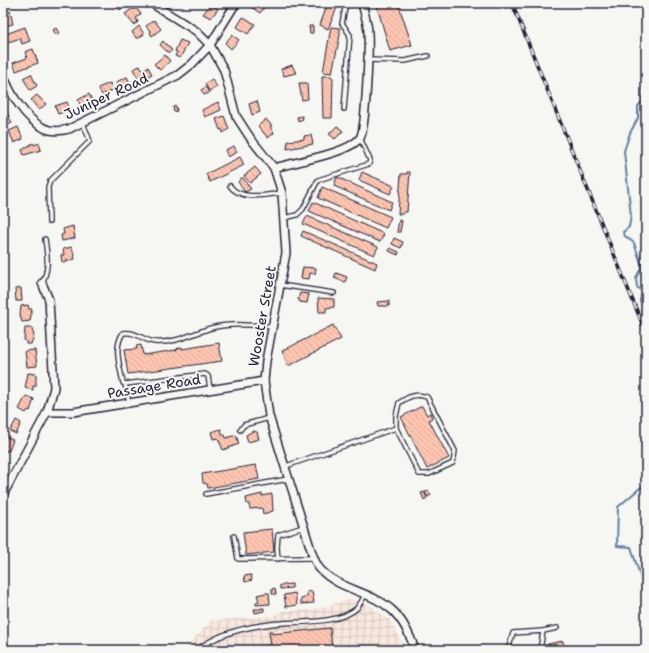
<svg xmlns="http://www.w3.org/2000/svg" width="649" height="653" font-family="'Shantell Sans',sans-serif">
<defs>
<pattern id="industrial-grid" width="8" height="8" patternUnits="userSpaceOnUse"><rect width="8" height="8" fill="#f8e8de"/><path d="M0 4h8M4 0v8" fill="none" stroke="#d4c7bf"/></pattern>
<pattern id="building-back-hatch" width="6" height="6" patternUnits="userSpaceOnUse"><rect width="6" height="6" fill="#fec6b1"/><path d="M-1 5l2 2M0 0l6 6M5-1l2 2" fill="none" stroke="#d9aa99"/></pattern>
</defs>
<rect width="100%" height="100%" fill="#f6f6f2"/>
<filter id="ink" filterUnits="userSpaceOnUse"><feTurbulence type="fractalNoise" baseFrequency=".025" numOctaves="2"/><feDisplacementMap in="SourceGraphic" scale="8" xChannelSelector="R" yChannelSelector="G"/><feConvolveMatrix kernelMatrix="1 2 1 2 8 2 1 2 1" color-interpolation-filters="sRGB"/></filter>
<g filter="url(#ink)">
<path fill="url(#industrial-grid)" d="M 353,599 L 370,606 L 390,620 L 406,650 L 184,650 L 210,621 L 272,616 L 282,611 L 312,610 Z"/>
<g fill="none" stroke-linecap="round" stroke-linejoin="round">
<g stroke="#5f81a2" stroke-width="2">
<path d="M 646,82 L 642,91 L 643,101 L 638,106 L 638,118 L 630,133 L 624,151 L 631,216 L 629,227 L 623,232 L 625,236 L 634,243 L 642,266 L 636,278 L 637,287 L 643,292 L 640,300 L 646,314"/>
<path d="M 646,486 L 640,488 L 618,507 L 617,546 L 631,547 L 643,585 L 646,589"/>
</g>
</g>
<g fill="url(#building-back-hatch)" stroke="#22223b">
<path d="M 112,3 L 127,3 L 120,10 Z"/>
<path d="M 253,3 L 267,3 L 260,13 L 251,7 Z"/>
<path d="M 328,3 L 339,3 L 328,29 L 320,25 Z"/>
<path d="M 376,3 L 398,3 L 412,45 L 390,51 Z"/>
<path d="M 211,4 L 218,9 L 211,18 L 203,14 Z"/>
<path d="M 133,8 L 134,10 L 136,8 L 141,14 L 136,18 L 138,22 L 134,25 L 125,14 Z"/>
<path d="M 10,11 L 13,24 L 5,26 L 3,12 Z"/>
<path d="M 243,17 L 255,24 L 248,34 L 237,27 Z"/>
<path d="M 154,20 L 161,29 L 152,36 L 150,33 L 151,32 L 146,26 Z"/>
<path d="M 139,26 L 144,34 L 139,38 L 136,38 L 132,32 Z"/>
<path d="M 309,26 L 313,26 L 313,33 L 310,33 Z"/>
<path d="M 25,27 L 30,41 L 22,44 L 20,38 L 6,43 L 3,35 Z"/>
<path d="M 331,27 L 340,28 L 340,35 L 332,73 L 323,72 Z"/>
<path d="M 56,28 L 59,33 L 56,35 L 53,30 Z"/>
<path d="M 232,35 L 239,40 L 231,49 L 225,43 Z"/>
<path d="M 180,40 L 188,43 L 180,58 L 175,56 L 177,52 L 175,51 Z"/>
<path d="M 163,41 L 172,50 L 169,53 L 160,45 Z"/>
<path d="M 33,49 L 38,63 L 16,71 L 13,63 L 27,58 L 25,52 Z"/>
<path d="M 165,55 L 170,61 L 160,70 L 154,64 Z"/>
<path d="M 292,65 L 296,73 L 284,76 L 281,69 Z"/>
<path d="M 140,66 L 142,70 L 148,67 L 152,74 L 139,80 L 133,69 Z"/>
<path d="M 31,74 L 37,86 L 30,90 L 23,78 Z"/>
<path d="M 322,76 L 331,76 L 333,78 L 332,118 L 323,118 Z"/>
<path d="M 127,77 L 131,84 L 120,90 L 116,82 Z"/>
<path d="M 212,79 L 217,87 L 209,91 L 205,84 Z"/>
<path d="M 110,83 L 113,90 L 102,95 L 98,88 Z"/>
<path d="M 299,83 L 307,83 L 308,99 L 302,100 Z"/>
<path d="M 206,87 L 209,93 L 204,95 L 201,90 Z"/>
<path d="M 89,94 L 93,102 L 81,107 L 78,100 Z"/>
<path d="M 37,95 L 46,104 L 39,110 L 31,100 Z"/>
<path d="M 257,101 L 260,112 L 252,115 L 249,104 Z"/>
<path d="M 67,102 L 70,110 L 58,114 L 55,106 Z"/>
<path d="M 218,102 L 221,110 L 205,117 L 202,110 Z"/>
<path d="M 176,106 L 177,111 L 174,112 L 173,107 Z"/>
<path d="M 6,111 L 12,123 L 4,127 L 3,113 Z"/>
<path d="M 224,116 L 229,129 L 223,133 L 222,129 L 220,130 L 216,119 Z"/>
<path d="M 302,116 L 303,119 L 298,121 L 297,117 Z"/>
<path d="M 266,119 L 272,126 L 270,127 L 274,133 L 268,138 L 258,126 Z"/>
<path d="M 337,126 L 343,131 L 335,139 L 329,134 Z"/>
<path d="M 18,127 L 23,139 L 14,143 L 9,131 Z"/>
<path d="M 311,135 L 313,144 L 287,149 L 288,141 L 304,139 L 304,136 Z"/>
<path d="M 33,143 L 34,145 L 39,143 L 41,150 L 24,155 L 22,150 Z"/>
<path d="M 234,146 L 237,152 L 228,157 L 225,150 Z"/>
<path d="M 240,157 L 244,165 L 210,182 L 206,174 Z"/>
<path d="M 255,167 L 261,174 L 250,183 L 244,176 Z"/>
<path d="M 362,172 L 394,186 L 390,194 L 359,180 Z"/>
<path d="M 407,172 L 410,172 L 407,212 L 404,212 L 403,214 L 398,214 L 401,174 L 407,174 Z"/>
<path d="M 337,177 L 392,202 L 389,210 L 334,186 Z"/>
<path d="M 241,178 L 243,178 L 251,189 L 245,192 L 238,182 Z"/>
<path d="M 322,187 L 391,217 L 386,228 L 318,198 Z"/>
<path d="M 313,202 L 384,234 L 380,242 L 309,211 Z"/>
<path d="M 307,216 L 378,247 L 374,255 L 303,224 Z"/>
<path d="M 399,220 L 402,221 L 400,232 L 397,232 Z"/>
<path d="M 73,226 L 75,238 L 62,241 L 61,235 L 64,234 L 63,229 Z"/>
<path d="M 303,231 L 377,263 L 375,269 L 301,236 Z"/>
<path d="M 394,238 L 403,242 L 401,248 L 392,244 Z"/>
<path d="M 72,247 L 75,259 L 62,262 L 61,255 L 64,255 L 63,249 Z"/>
<path d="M 390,248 L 399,252 L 398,255 L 389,251 Z"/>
<path d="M 303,267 L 316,268 L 315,274 L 310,273 L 309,279 L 301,278 Z"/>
<path d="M 336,273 L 347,277 L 345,282 L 334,278 Z"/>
<path d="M 21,288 L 22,301 L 16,301 L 15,289 Z"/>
<path d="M 300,293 L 309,294 L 307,303 L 300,302 L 298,299 Z"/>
<path d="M 318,298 L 334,299 L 334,307 L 326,308 L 326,312 L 319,312 Z"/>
<path d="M 389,301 L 389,306 L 378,306 L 377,302 Z"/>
<path d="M 28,305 L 29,309 L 32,309 L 30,321 L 22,322 L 20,315 L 21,306 Z"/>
<path d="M 333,325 L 341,339 L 288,366 L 282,351 Z"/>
<path d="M 25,328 L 32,328 L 34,336 L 31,344 L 26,344 L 26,341 L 24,340 Z"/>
<path d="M 219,343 L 222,361 L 128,374 L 124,350 L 137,349 L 136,346 L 141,345 L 143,355 L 176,350 L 178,348 L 182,347 L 182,349 Z"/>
<path d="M 35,350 L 37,366 L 27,367 L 25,351 Z"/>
<path d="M 28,373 L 36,374 L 36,386 L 33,386 L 33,390 L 25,388 Z"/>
<path d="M 26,396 L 34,399 L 30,411 L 28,410 L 26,413 L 19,409 Z"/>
<path d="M 422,406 L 427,415 L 430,413 L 432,418 L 429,420 L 449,458 L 427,469 L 401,417 Z"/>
<path d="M 16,420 L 21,423 L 16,434 L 10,431 Z"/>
<path d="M 221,429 L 222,435 L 225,435 L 226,438 L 236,435 L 239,444 L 223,450 L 218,438 L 213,439 L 211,432 Z"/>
<path d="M 253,431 L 257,432 L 259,439 L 248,442 L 246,435 Z"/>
<path d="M 5,436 L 13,440 L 9,451 L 7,450 L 5,453 L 3,452 L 3,440 Z"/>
<path d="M 256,465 L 259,479 L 208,488 L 207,484 L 203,483 L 202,474 Z"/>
<path d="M 428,490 L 431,495 L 428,497 L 425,492 Z"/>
<path d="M 424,492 L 427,498 L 424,500 L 421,493 Z"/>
<path d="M 262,494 L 262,496 L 272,494 L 273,511 L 263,514 L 262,508 L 250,509 L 249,504 L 247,504 L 246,498 Z"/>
<path d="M 272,529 L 274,552 L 246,555 L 243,532 Z"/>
<path d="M 251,575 L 252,580 L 245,582 L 244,576 Z"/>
<path d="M 292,584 L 292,588 L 280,589 L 280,585 Z"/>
<path d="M 275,588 L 276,594 L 272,594 L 272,589 Z"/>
<path d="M 312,591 L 314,603 L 301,604 L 301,599 L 307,597 L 307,592 Z"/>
<path d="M 266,593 L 269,593 L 270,604 L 256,605 L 256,602 L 259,601 L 257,595 Z"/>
<path d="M 295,593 L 297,605 L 286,607 L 284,595 Z"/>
<path d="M 261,608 L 264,608 L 264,611 L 255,613 L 254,609 L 261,609 Z"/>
<path d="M 330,628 L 332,650 L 254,650 L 254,647 L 271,645 L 269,631 L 272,631 L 272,634 Z"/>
<path d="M 563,641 L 564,650 L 549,650 L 548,644 Z"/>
</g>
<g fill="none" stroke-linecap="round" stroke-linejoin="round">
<defs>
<g id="service">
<path d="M 368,60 L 405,61 L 428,56"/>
<path d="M 344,109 L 350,35 L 342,23 L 346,3"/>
<path d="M 230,186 C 241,201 266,195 282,193"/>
<path d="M 284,218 L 297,215 L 303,209 L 318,180 L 369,164 L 370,160 L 360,138"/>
<path d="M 49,222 L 48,187 L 50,181 L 90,141 L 83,123"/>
<path d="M 42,283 C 50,268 47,255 45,239"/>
<path d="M 280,285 L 334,293"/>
<path d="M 125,384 L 129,403"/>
<path d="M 210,389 L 208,376 L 205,374 L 125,384 L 123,383 C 120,366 113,348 123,333 C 137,331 143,341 155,342 C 174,344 194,333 211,328 C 231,323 253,325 273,327"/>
<path d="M 240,430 L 244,425 L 269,418"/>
<path d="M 286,466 L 396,428 L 396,416 L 399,403 C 409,396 416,393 427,397 L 455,451 L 453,463 L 429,474 L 419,474 L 396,428"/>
<path d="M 206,494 L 288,479"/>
<path d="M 234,536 L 238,559 L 314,558"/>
<path d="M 278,559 L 277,548 L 278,535 L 303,527"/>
<path d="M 543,631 L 557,628"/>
<path d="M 197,650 C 217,634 246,627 271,624 C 295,621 339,625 357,608 C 360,604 363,599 365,595"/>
<path d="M 508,650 L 513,633 L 543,631 L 540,650"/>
</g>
<g id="minor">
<path d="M 151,3 L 196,31 L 210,45 L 224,70 L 236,116 L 251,139 L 274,168 L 282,193 L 286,253 L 266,361 L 264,381 L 269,416 L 312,553 C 314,558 316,565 320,569 C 339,590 371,591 392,610 C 404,621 410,635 415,650"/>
<path d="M 3,73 C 9,92 25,119 44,128 C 52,132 61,131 69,129 L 178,75 L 192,64 L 210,45 L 236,3"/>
<path d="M 274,168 C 293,162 348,154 360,138 C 366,129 369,47 368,33 C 368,23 364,13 362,3"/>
<path d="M 47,412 L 73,412 L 264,381"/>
<path d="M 3,495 L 47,412 L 54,388 L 49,300 L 42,283"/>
</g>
</defs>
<use href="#service" stroke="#22223b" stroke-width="6"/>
<use href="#minor" stroke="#22223b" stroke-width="10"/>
<use href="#service" stroke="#f6f6f2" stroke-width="3.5"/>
<use href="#minor" stroke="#f6f6f2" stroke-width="7"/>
<defs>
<path id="rail" d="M 512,3 L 646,333"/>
</defs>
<use href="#rail" stroke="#22223b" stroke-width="3.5"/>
<use href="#rail" stroke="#f6f6f2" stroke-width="2" stroke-dasharray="6" stroke-linecap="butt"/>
</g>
</g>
<g text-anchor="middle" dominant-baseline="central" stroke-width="4" stroke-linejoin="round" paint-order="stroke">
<g font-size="14" fill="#22223b" stroke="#f6f6f2">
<text transform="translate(106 96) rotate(-25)">Juniper Road</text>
<text transform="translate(262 316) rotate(-80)">Wooster Street</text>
<text transform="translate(154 386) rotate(-9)">Passage Road</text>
</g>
</g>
<rect width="649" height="653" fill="none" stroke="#f6f6f2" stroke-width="16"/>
<rect x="8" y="8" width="633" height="637" fill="none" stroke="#22223b" stroke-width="1.5" filter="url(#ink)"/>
</svg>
